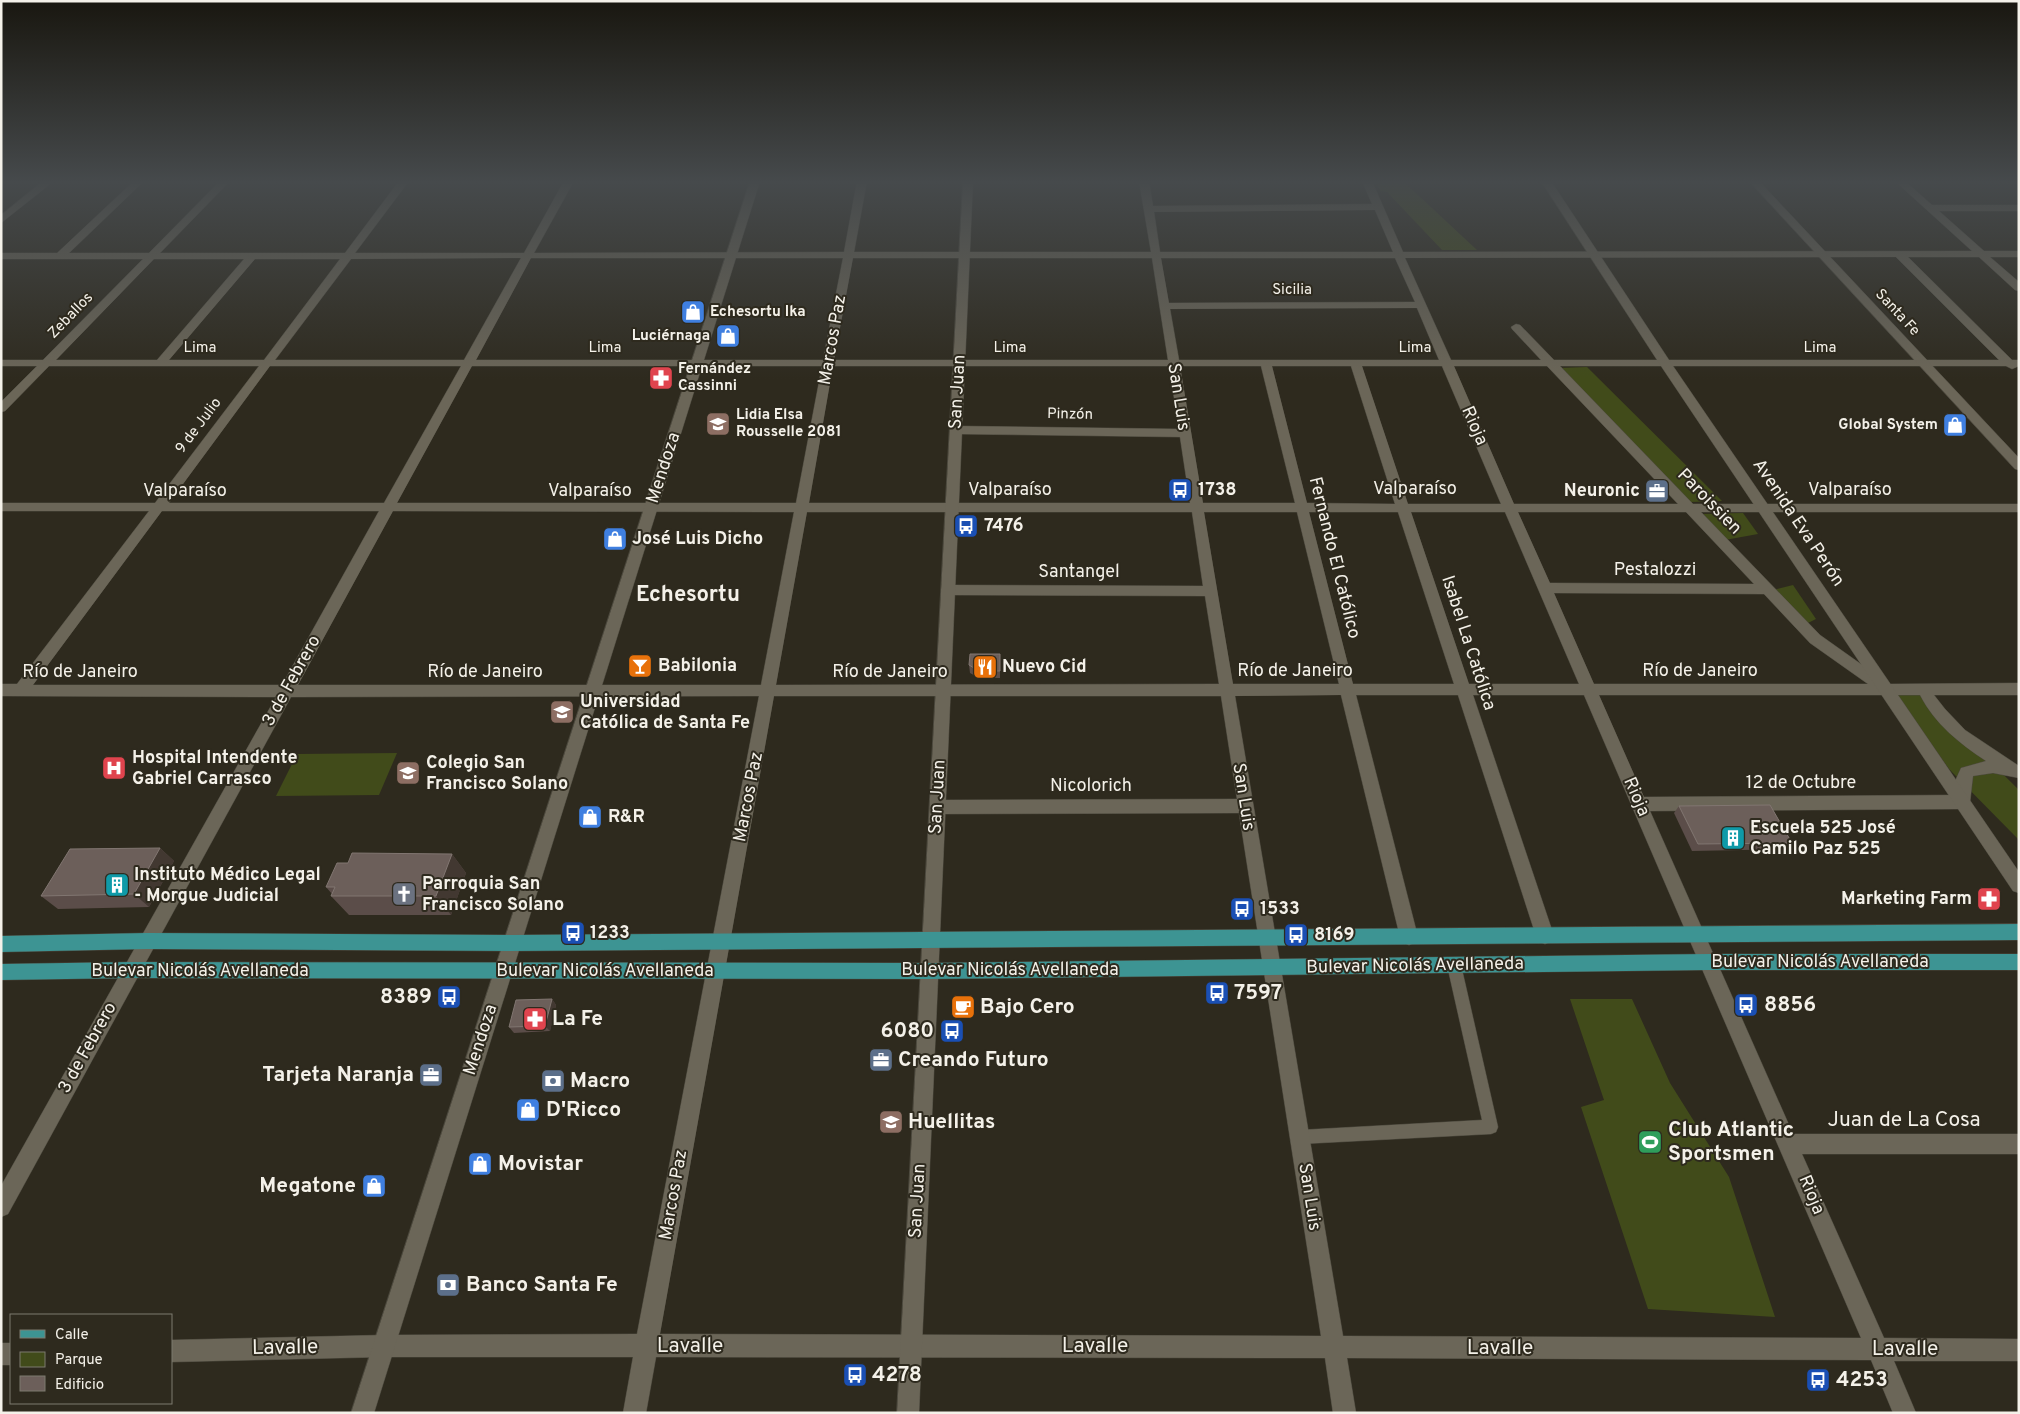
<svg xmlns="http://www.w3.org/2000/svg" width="2020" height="1414" font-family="Overpass,sans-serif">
<rect width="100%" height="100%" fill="#2e2a1e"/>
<g fill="#414b1a">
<path d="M 1376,181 L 1403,181 L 1477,250 L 1442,250 L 1387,192 L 1380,191 Z"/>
<path d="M 1587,367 L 1722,501 L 1690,502 L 1559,368 Z"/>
<path d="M 1743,513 L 1758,534 L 1725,540 L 1700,514 Z"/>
<path d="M 1793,585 L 1816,619 L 1806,624 L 1773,590 Z"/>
<path d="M 1922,694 L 2019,790 L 2019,840 L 1949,769 L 1896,695 Z"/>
<path d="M 397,753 L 379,795 L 276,796 L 297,754 Z"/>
<path d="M 1570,999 L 1632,999 L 1670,1083 L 1729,1177 L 1775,1317 L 1648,1309 L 1581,1107 L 1604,1100 Z"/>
</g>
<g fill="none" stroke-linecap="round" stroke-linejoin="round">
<defs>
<path id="pedestrian" d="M 1454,959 L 1459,961 L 1461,965 L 1498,1127 L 1496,1132 L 1491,1134 L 1300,1144 L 1295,1142 L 1293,1137 L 1295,1132 L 1300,1130 L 1482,1120 L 1447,965 L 1449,961 Z"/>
<g id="minor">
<path d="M 43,181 L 54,181 L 1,223 L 1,215 Z"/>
<path d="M 134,181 L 144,181 L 69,253 L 149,253 L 220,181 L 230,181 L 160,253 L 345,253 L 399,181 L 409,181 L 355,253 L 524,253 L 564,181 L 574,181 L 534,253 L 844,252 L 857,181 L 867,181 L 854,252 L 1151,252 L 1139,181 L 1149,181 L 1153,206 L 1372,204 L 1362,181 L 1372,181 L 1403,252 L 1972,251 L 1895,181 L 1905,181 L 1932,205 L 2019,205 L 2019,211 L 1939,211 L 1984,251 L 2019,251 L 2019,257 L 1990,257 L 2019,282 L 2019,291 L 2015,290 L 1979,257 L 1908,257 L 2012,360 L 2019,360 L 2019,366 L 2012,369 L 2006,366 L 1560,366 L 1693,504 L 2019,504 L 2019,512 L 1701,512 L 1820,635 L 1889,684 L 2019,683 L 2019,695 L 1934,695 L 1945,709 L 1965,730 L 2019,766 L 2019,778 L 1993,773 L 1973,776 L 1970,802 L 1968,807 L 1962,809 L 1650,811 L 1793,1134 L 2019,1134 L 2019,1154 L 1802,1154 L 1884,1338 L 2019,1339 L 2019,1361 L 1894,1361 L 1916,1413 L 1893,1413 L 1871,1360 L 1347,1358 L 1356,1413 L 1333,1413 L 1325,1358 L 656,1357 L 646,1413 L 623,1413 L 633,1357 L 384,1357 L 171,1362 L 171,1340 L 384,1335 L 637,1334 L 759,696 L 291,697 L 8,1214 L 1,1217 L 1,1186 L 276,697 L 1,696 L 1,684 L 17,684 L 149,511 L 1,511 L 1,503 L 155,503 L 259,366 L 49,366 L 5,411 L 1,412 L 1,402 L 37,366 L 1,366 L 1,360 L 43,360 L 143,259 L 1,259 L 1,253 L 57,253 ZM 1375,210 L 1393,252 L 1160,252 L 1154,212 ZM 1896,257 L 1999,360 L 1554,360 L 1520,325 L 1516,324 L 1511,327 L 1512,329 L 1541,360 L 1451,360 L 1405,258 ZM 521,258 L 464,360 L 275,360 L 351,259 ZM 531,258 L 843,258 L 823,360 L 476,360 ZM 853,258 L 1152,258 L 1168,360 L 834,360 ZM 1161,258 L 1395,258 L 1415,302 L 1169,303 ZM 154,259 L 244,259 L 157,360 L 56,360 ZM 255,259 L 340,259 L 264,360 L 169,360 ZM 1417,308 L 1439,360 L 1179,360 L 1170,309 ZM 270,366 L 461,366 L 384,503 L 169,503 ZM 472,366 L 822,366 L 796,503 L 397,503 ZM 833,366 L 1169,366 L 1179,429 L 956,426 L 950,430 L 956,434 L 1180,437 L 1190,503 L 809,503 ZM 1180,366 L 1261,366 L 1295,503 L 1203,503 ZM 1272,366 L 1351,366 L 1395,504 L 1307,503 ZM 1362,366 L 1442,366 L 1501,504 L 1408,504 ZM 1454,366 L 1547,366 L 1678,504 L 1514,504 ZM 162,511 L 379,511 L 282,685 L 33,685 ZM 393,511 L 794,512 L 761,685 L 298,685 ZM 807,512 L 1192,512 L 1203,586 L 948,585 L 943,587 L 941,590 L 943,593 L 948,595 L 1205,596 L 1219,684 L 776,685 ZM 1204,512 L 1297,512 L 1339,684 L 1233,684 ZM 1309,512 L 1398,512 L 1454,684 L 1353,684 ZM 1411,512 L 1505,512 L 1579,684 L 1469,684 ZM 1518,512 L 1686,512 L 1754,584 L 1550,583 ZM 1554,593 L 1764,594 L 1810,643 L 1868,684 L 1594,684 ZM 1341,695 L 1400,937 L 1403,943 L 1409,945 L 1415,943 L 1418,937 L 1356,695 L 1458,695 L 1536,936 L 1539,942 L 1545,944 L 1551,942 L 1554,936 L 1473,695 L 1584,695 L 1861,1338 L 1343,1336 L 1235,696 ZM 1599,695 L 1920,695 C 1935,724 1959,743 1986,761 L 1961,768 L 1956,779 L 1955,795 L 1644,797 ZM 774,696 L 1221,696 L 1237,799 L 938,800 L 932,802 L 930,807 L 932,812 L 938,814 L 1239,813 L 1321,1336 L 660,1334 Z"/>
<rect x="1" y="1343" width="10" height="22"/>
</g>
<g id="secondary">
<path d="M 750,181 L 760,181 L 374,1413 L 351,1413 Z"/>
<path d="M 963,181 L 973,181 L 919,1413 L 897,1413 Z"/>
<path d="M 1541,181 L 1551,181 L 1671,363 L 2019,872 L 2019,893 L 2013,891 L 1659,363 Z"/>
<path d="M 1749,181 L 1759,181 L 2019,458 L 2019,470 L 2015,469 Z"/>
</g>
<g id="primary">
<path d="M 2019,924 L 2019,940 L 512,951 L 147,949 L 1,952 L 1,936 L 147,933 L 512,935 Z"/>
<path d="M 1708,954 L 2019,954 L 2019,970 L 1708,970 L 929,979 L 131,978 L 1,980 L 1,964 L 131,962 L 929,963 Z"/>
</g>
</defs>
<use href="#pedestrian" stroke="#4b483d" stroke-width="1"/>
<use href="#minor" stroke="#4b483d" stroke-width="1"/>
<use href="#secondary" stroke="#4b483d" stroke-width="1"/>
<use href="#primary" stroke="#4b483d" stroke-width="1"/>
<use href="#pedestrian" fill="#6b6658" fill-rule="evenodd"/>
<use href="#minor" fill="#6b6658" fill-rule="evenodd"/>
<use href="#secondary" fill="#6b6658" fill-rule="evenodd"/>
<use href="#primary" fill="#3d9493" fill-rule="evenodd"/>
</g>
<g fill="#5b4d49">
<path d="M 1000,654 L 1000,678 L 979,678 L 970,673 L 969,665 Z"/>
<path d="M 1679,806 L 1792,843 L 1786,849 L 1692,851 L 1674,813 Z"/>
<path d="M 160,848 L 174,861 L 149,907 L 58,909 L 41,896 Z"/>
<path d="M 452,854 L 466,873 L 451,915 L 349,915 L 331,896 L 332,894 L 326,887 L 348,863 Z"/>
<path d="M 552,999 L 556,1005 L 550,1031 L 514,1033 L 509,1027 Z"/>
</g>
<g fill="#423831">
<path d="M 160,848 L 174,861 L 149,907 L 134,894 Z"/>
<path d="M 452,854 L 466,873 L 451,915 L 436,896 Z"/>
<path d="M 552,999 L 556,1005 L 550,1031 L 545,1026 Z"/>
</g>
<g fill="#6c5f5a" stroke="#817671">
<path d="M 970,654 L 1000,654 L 1000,671 L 979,671 L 969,665 Z"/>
<path d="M 1770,805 L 1792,843 L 1698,844 L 1679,806 Z"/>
<path d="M 160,848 L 134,894 L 41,896 L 70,849 Z"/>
<path d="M 352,853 L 452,854 L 436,896 L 331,896 L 335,887 L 326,887 L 337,863 L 348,863 Z"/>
<path d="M 552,999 L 545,1026 L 509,1027 L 516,1000 Z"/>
</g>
<linearGradient id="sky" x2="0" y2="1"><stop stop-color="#191710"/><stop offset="0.48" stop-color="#464a4c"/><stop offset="1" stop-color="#464a4c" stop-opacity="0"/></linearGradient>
<rect width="2020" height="379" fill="url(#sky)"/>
<defs>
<symbol id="shop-square" viewBox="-11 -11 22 22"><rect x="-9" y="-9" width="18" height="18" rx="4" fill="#3f7fe0" stroke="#2e2a1e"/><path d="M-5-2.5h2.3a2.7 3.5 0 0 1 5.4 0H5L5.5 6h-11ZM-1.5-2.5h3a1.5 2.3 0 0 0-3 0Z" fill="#fff"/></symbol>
<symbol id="pharmacy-square" viewBox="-11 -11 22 22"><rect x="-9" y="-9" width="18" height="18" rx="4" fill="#e0444e" stroke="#2e2a1e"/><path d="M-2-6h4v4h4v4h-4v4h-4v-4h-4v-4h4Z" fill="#fff"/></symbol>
<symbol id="school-square" viewBox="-11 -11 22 22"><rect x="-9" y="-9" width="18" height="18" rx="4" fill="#8d6e63" stroke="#2e2a1e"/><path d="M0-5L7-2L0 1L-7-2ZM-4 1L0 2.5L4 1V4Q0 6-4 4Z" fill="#fff"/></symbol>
<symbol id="bus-square" viewBox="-11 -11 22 22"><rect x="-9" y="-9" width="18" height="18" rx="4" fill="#1a4fb4" stroke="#2e2a1e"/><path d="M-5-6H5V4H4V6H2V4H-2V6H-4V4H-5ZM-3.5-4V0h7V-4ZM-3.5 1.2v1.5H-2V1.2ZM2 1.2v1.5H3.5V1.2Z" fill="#fff"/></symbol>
<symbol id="office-square" viewBox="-11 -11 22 22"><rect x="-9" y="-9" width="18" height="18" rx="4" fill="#5c6f8a" stroke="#2e2a1e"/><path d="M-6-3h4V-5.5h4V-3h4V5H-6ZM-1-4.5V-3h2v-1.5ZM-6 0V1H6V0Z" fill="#fff"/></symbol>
<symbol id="bar-square" viewBox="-11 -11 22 22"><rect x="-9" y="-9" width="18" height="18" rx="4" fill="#e8710a" stroke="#2e2a1e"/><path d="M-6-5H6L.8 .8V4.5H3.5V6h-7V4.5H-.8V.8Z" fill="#fff"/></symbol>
<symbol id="restaurant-square" viewBox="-11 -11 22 22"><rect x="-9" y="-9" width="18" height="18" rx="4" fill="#e8710a" stroke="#2e2a1e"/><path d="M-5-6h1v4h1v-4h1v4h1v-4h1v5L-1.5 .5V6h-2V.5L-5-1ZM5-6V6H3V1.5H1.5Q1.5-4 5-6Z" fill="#fff"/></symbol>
<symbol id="university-square" viewBox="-11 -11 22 22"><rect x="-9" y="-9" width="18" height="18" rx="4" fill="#8d6e63" stroke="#2e2a1e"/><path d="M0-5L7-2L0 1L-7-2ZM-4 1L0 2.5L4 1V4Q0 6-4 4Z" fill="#fff"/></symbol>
<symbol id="hospital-square" viewBox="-11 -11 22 22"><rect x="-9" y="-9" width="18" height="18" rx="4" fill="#e0444e" stroke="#2e2a1e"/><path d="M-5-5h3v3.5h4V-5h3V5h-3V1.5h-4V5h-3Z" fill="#fff"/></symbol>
<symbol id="building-square" viewBox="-11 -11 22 22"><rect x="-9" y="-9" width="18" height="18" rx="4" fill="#0f9aa8" stroke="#2e2a1e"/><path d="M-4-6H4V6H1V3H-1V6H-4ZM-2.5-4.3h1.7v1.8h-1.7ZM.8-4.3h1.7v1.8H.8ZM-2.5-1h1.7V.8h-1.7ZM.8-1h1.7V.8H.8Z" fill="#fff"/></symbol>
<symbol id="church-square" viewBox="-11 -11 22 22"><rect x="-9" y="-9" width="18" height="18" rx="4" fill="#6b7280" stroke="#2e2a1e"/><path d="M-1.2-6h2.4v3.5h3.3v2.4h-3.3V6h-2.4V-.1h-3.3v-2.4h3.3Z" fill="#fff"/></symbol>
<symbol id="cafe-square" viewBox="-11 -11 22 22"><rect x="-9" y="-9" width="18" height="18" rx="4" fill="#e8710a" stroke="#2e2a1e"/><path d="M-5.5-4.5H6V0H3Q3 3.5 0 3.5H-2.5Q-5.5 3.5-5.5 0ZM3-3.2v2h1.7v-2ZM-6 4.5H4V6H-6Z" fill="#fff"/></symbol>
<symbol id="bank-square" viewBox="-11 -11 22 22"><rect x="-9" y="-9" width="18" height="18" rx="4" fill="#5c6f8a" stroke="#2e2a1e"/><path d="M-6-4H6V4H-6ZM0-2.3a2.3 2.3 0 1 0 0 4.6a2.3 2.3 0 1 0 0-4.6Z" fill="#fff"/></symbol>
<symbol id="stadium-square" viewBox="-11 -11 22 22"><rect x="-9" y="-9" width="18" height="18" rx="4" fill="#2e9e5b" stroke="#2e2a1e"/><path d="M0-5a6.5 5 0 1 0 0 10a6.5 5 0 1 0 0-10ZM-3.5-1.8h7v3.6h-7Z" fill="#fff"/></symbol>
</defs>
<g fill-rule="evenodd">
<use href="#shop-square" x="679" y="298" width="28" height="28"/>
<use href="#shop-square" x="714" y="322" width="28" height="28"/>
<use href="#pharmacy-square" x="647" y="364" width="28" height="28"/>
<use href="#school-square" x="704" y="410" width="28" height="28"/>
<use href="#shop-square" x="1941" y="411" width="28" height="28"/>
<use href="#bus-square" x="1166" y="476" width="28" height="28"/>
<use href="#office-square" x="1643" y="477" width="28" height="28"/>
<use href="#bus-square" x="952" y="512" width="28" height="28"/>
<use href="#shop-square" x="601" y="525" width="28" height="28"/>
<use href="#bar-square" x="626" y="652" width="28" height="28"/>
<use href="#restaurant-square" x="971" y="653" width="28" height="28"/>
<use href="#university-square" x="548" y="698" width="28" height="28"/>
<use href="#hospital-square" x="100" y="754" width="28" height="28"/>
<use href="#school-square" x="394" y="759" width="28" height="28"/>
<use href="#shop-square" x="576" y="803" width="28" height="28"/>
<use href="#building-square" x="1719" y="824" width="28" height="28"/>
<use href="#building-square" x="103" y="871" width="28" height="28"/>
<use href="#church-square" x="390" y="880" width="28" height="28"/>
<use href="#pharmacy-square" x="1975" y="885" width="28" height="28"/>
<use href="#bus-square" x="1228" y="895" width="28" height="28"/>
<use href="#bus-square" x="559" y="919" width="28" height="28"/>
<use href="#bus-square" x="1282" y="921" width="28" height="28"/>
<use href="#bus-square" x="1203" y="979" width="28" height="28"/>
<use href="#bus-square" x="435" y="983" width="28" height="28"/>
<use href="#bus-square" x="1732" y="991" width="28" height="28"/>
<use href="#cafe-square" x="949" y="993" width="28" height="28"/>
<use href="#pharmacy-square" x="521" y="1005" width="28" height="28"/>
<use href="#bus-square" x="938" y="1017" width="28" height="28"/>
<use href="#office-square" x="867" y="1046" width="28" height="28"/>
<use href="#office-square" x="417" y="1061" width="28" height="28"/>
<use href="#bank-square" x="539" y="1067" width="28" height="28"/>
<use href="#shop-square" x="514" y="1096" width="28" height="28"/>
<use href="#school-square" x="877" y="1108" width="28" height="28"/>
<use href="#stadium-square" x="1636" y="1128" width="28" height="28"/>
<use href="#shop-square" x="466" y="1150" width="28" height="28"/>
<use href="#shop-square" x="360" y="1172" width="28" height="28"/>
<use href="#bank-square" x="434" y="1271" width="28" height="28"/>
<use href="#bus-square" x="841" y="1361" width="28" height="28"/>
<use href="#bus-square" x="1804" y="1366" width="28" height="28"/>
</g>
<g text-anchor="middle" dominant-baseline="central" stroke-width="4" stroke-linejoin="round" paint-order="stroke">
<g font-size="15" fill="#f4f1e9" stroke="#2e2a1e">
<text x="1292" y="290">Sicilia</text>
<text transform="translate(1897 313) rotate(47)">Santa Fe</text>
<text transform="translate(71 316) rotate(-46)">Zeballos</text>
<text x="200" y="348">Lima</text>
<text x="605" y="348">Lima</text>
<text x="1010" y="348">Lima</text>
<text x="1415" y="348">Lima</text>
<text x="1820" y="348">Lima</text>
<text transform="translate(1070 415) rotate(1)">Pinzón</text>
<text transform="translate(199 426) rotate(-53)">9 de Julio</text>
</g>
<g font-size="15" font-weight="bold" fill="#f4f1e9" stroke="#2e2a1e" text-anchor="start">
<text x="710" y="312">Echesortu Ika</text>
<text x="710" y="336" text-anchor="end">Luciérnaga</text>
<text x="678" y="369">Fernández<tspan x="678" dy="17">Cassinni</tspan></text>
<text x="736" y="415">Lidia Elsa<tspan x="736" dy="17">Rousselle 2081</tspan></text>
<text x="1938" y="425" text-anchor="end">Global System</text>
</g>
<g font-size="18" fill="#f4f1e9" stroke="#2e2a1e">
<text transform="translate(833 340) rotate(-80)">Marcos Paz</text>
<text transform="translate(958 392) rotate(-87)">San Juan</text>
<text transform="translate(1178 397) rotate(81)">San Luis</text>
<text transform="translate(1474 426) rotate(66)">Rioja</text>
<text transform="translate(664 468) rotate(-72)">Mendoza</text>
<text x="1415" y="489">Valparaíso</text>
<text x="1010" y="490">Valparaíso</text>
<text x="1850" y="490">Valparaíso</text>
<text x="185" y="491">Valparaíso</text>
<text x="590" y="491">Valparaíso</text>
<text transform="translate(1709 502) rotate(46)">Paroissien</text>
<text transform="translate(1798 523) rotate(56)">Avenida Eva Perón</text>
<text transform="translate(1334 558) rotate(76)">Fernando El Católico</text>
<text x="1655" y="570">Pestalozzi</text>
<text x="1079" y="572">Santangel</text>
<text transform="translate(1468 643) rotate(72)">Isabel La Católica</text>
<text x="1295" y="671">Río de Janeiro</text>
<text x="1700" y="671">Río de Janeiro</text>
<text x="80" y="672">Río de Janeiro</text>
<text x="485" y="672">Río de Janeiro</text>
<text x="890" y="672">Río de Janeiro</text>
<text transform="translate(292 681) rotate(-61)">3 de Febrero</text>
<text x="1801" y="783">12 de Octubre</text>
<text x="1091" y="786">Nicolorich</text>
<text transform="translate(749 797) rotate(-79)">Marcos Paz</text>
<text transform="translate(938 797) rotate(-87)">San Juan</text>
<text transform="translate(1243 797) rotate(81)">San Luis</text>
<text transform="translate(1636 797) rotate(66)">Rioja</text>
<text x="1820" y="962">Bulevar Nicolás Avellaneda</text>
<text transform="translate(1415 966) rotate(-1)">Bulevar Nicolás Avellaneda</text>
<text x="1010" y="970">Bulevar Nicolás Avellaneda</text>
<text x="200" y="971">Bulevar Nicolás Avellaneda</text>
<text x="605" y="971">Bulevar Nicolás Avellaneda</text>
<text transform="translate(481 1040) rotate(-72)">Mendoza</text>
<text transform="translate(88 1048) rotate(-61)">3 de Febrero</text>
<text transform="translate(674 1195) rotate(-80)">Marcos Paz</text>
<text transform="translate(1811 1195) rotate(67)">Rioja</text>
<text transform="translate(1309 1197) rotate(81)">San Luis</text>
<text transform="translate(918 1201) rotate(-87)">San Juan</text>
</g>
<g font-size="18" font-weight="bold" fill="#f4f1e9" stroke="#2e2a1e" text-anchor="start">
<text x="1198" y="490">1738</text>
<text x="1640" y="491" text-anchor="end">Neuronic</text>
<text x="984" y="526">7476</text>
<text x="632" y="539">José Luis Dicho</text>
<text x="658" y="666">Babilonia</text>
<text x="1002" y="667">Nuevo Cid</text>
<text x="580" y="702">Universidad<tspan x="580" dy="21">Católica de Santa Fe</tspan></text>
<text x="132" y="758">Hospital Intendente<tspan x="132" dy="21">Gabriel Carrasco</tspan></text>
<text x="426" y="763">Colegio San<tspan x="426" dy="21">Francisco Solano</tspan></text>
<text x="608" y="817">R&amp;R</text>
<text x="1750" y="828">Escuela 525 José<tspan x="1750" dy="21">Camilo Paz 525</tspan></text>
<text x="134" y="875">Instituto Médico Legal<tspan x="134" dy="21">- Morgue Judicial</tspan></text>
<text x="422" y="884">Parroquia San<tspan x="422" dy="21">Francisco Solano</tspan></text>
<text x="1972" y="899" text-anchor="end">Marketing Farm</text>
<text x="1260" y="909">1533</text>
<text x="590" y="933">1233</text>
<text x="1314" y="935">8169</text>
</g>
<g font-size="21" font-weight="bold" fill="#f4f1e9" stroke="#2e2a1e" text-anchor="start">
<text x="1234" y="993">7597</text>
<text x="432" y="997" text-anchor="end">8389</text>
<text x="1764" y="1005">8856</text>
<text x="980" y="1007">Bajo Cero</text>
<text x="552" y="1019">La Fe</text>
<text x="934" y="1031" text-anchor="end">6080</text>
<text x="898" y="1060">Creando Futuro</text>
<text x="414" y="1075" text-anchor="end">Tarjeta Naranja</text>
<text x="570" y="1081">Macro</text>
<text x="546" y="1110">D'Ricco</text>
<text x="908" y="1122">Huellitas</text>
<text x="1668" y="1130">Club Atlantic<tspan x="1668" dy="24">Sportsmen</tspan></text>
<text x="498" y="1164">Movistar</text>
<text x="356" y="1186" text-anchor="end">Megatone</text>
<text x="466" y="1285">Banco Santa Fe</text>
<text x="872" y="1375">4278</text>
<text x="1836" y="1380">4253</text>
</g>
<g font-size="21" fill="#f4f1e9" stroke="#2e2a1e">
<text x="1904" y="1120">Juan de La Cosa</text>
<text x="690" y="1346">Lavalle</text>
<text x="1095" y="1346">Lavalle</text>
<text transform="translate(285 1348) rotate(-1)">Lavalle</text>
<text x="1500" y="1348">Lavalle</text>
<text x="1905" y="1349">Lavalle</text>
</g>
<g font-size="22" font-weight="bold" fill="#f4f1e9" stroke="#2e2a1e">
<text x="688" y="595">Echesortu</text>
</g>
</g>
<rect width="2020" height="1414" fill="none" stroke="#f4f1e9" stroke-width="5"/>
<rect x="10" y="1314" width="162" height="90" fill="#2e2a1e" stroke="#7d7a6f"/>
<rect x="20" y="1330" width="25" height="8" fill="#3d9493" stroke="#7d7a6f"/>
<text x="55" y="1339" font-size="15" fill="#f4f1e9">Calle</text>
<rect x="20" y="1352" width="25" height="15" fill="#414b1a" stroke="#7d7a6f"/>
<text x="55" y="1364" font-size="15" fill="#f4f1e9">Parque</text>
<rect x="20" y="1376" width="25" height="15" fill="#6c5f5a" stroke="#7d7a6f"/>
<text x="55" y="1389" font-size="15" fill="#f4f1e9">Edificio</text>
</svg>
